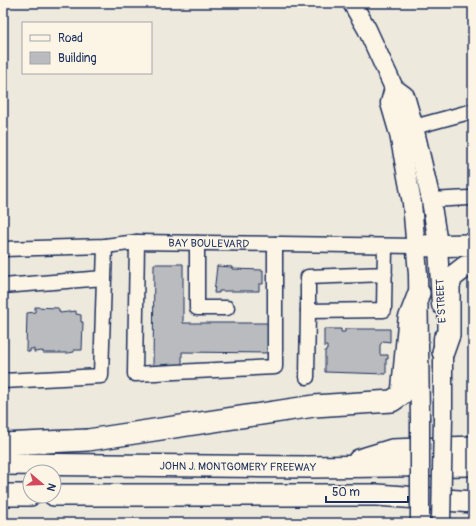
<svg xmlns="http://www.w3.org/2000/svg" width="476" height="526" font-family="Pangolin,sans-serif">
<rect width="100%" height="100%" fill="#eee9dd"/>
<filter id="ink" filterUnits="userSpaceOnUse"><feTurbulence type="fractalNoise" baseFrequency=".025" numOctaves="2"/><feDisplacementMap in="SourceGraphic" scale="8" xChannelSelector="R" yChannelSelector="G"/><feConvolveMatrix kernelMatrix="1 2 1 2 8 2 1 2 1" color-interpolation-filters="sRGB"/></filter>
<g filter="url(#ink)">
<g fill="#babbbe" stroke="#1b2f5e">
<path d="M 154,264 L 183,264 L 183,323 L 270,323 L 270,353 L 182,352 L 182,370 L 153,370 Z"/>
<path d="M 217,266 L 232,267 L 232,269 L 263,270 L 263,284 L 259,284 L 259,291 L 219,291 L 219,293 L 214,293 Z"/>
<path d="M 35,307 L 58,308 L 60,313 L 76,311 L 76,314 L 81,315 L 81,322 L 83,322 L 82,350 L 74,350 L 74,352 L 68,353 L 43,353 L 43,351 L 34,352 L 34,349 L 30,349 L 30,352 L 26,350 L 27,313 L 35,312 Z"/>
<path d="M 324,329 L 341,329 L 341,332 L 345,332 L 345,329 L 390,329 L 390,342 L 383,341 L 380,345 L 380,355 L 388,355 L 388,359 L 386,359 L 386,374 L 325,372 L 325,350 L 327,350 L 327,346 L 324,346 Z"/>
</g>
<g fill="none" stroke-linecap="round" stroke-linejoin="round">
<defs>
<g id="minor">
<path d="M 414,127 L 473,111"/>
<path d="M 431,200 L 469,198"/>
<path d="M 137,242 L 135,374 L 275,367 L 275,244"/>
<path d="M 197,243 L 197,308 L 227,308"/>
<path id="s1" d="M 3,249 L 105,246 L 137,242 L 415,246"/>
<path d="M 385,274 L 308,277 L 308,311 L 384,310 L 385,247"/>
<path d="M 3,286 L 104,278"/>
<path d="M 307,377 L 308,311"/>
<path d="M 3,381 L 101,376 L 105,246"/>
</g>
<g id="major">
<path d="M 352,3 L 367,29 L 394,88 L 405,96 L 414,127 L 431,200 L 438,244 L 441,305"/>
<path d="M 394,88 L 390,103 L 399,134 L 412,203 L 418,274 L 420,417"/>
<path d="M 443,338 L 443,418"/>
</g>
<g id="highway">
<path d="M 415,246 L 473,245"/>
<path d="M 443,352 L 449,335 L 449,286 L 452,277 L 465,267 L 473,265"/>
<path d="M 3,444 L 88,440 L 314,406 L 392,401 L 402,394 L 409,319 L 419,293"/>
<path d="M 359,460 L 392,450 L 473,447"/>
<path id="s2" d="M 3,464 L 308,467 L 473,465"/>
<path d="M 3,495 L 30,495"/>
<path d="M 54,495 L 377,495 L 473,502"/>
</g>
</defs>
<use href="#minor" stroke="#1b2f5e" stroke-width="17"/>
<use href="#major" stroke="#1b2f5e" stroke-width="21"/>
<use href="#highway" stroke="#1b2f5e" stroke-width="24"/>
<use href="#minor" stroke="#fcf5e5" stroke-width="14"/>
<use href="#major" stroke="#fcf5e5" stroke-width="18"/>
<use href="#highway" stroke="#fcf5e5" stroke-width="21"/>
<defs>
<g id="major-bridge">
<path d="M 420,523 L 420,417"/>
<path d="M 441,523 L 443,418"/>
</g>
</defs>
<use href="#major-bridge" stroke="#1b2f5e" stroke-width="21" stroke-linecap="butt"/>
<use href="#major-bridge" stroke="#fcf5e5" stroke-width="18"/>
</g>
</g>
<g text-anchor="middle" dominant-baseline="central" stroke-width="3" stroke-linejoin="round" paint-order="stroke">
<g font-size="11" fill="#1b2f5e" stroke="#fcf5e5">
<text stroke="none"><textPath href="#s1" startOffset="206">BAY BOULEVARD</textPath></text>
<text transform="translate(441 301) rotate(-93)">E STREET</text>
<text stroke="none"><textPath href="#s2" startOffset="235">JOHN J. MONTGOMERY FREEWAY</textPath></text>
</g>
</g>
<rect width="476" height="526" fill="none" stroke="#fcf5e5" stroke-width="16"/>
<rect x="8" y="8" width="460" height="510" fill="none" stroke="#1b2f5e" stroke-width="1.5" filter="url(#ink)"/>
<rect x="22" y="22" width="130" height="52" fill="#fcf5e5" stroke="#a2a6af"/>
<rect x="30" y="35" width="20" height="6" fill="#fcf5e5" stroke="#a2a6af"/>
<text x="58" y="42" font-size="12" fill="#1b2f5e">Road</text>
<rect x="30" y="52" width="20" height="12" fill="#babbbe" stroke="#a2a6af"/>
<text x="58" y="62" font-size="12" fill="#1b2f5e">Building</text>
<g transform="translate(42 484) rotate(109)"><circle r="19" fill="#fcf5e5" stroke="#a2a6af"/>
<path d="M0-3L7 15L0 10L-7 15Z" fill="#d1495b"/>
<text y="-6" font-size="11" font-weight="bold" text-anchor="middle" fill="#1b2f5e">N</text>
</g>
<path d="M326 496v6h82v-6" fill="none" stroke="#1b2f5e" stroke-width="2"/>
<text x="332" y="496" font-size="12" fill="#1b2f5e" stroke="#fcf5e5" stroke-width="3" paint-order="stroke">50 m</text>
</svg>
